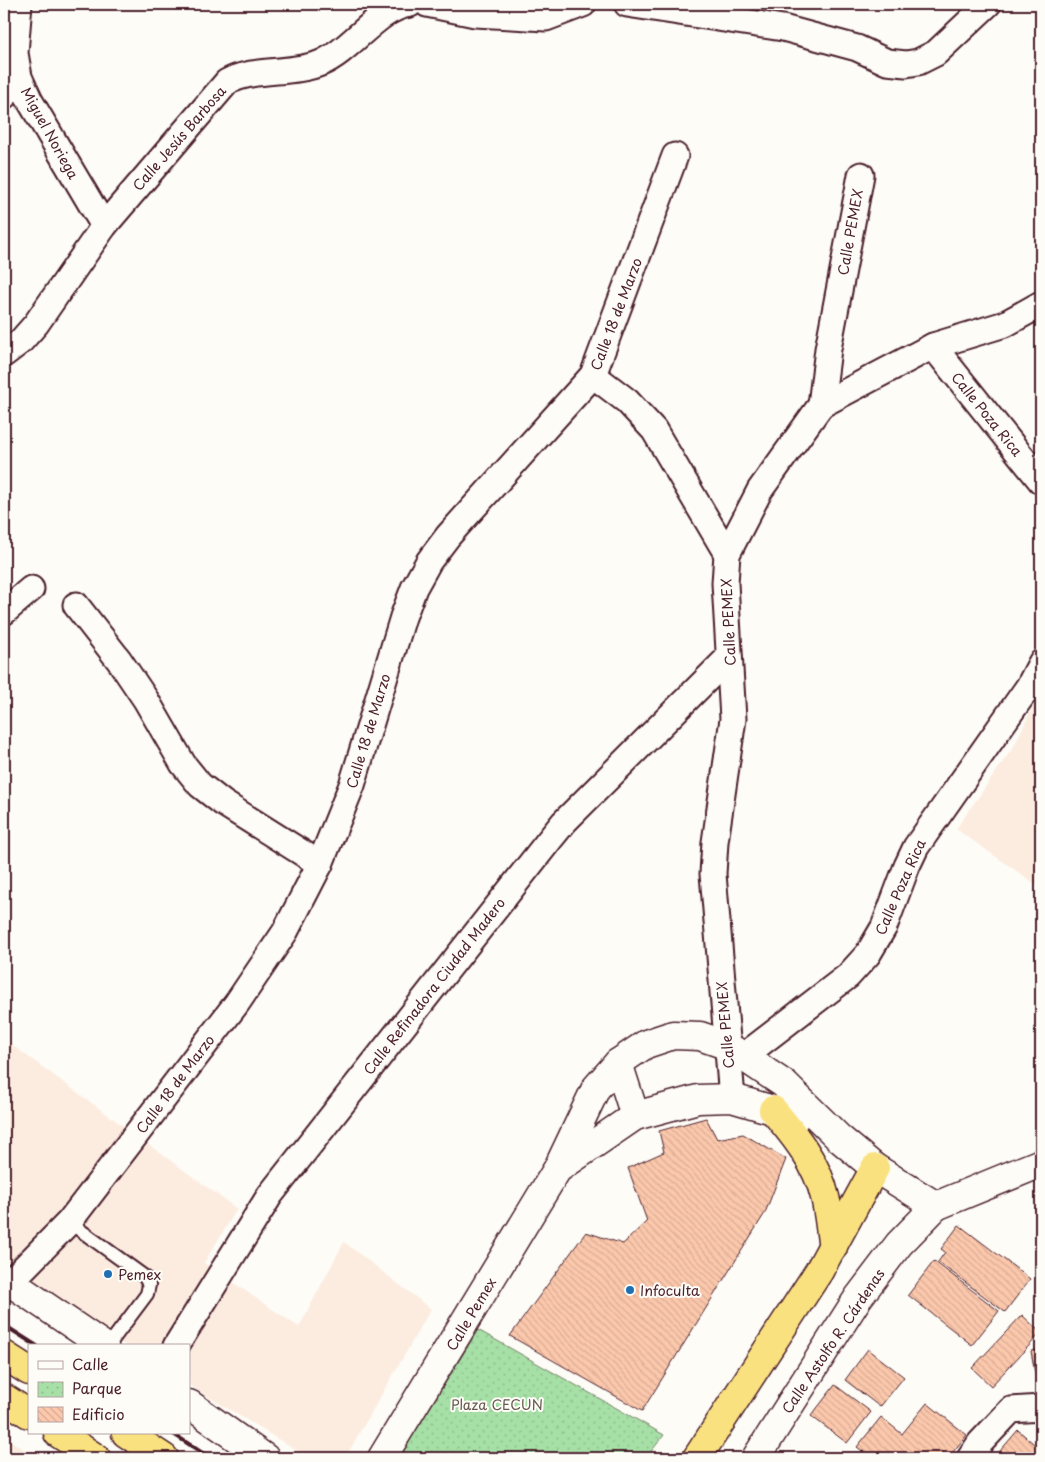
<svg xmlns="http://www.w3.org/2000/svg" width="1045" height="1462" font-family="'Playpen Sans',sans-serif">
<defs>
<pattern id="park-dots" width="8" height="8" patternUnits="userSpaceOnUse" patternTransform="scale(1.25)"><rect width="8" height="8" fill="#a6e0a6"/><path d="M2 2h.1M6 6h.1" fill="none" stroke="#90c08f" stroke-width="1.8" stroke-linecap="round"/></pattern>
<pattern id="building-back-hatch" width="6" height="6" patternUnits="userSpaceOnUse" patternTransform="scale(1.25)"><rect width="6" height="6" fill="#fbc8ac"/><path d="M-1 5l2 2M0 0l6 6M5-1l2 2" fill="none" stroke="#d9ab94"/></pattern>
</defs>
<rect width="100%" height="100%" fill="#fdfcf7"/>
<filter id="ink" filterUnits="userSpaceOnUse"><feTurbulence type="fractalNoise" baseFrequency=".02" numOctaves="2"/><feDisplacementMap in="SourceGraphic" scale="10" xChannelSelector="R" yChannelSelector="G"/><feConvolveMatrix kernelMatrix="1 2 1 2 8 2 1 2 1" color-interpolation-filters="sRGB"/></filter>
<g filter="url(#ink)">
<g fill="#fcece0">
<path d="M 1041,690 L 1041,888 L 956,829 L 1014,746 Z"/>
<path d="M 4,1039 L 237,1209 L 204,1263 L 299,1327 L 344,1242 L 431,1309 L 345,1458 L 309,1458 L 189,1385 L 189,1346 L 126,1346 L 43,1294 L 4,1266 Z"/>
<path d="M 4,1436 L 37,1458 L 4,1458 Z"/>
</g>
<path fill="url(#park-dots)" stroke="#788068" d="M 478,1330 L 664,1435 L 646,1458 L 399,1458 Z"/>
<g fill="url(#building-back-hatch)" stroke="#4a1f2b">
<path d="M 706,1118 L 717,1139 L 743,1134 L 786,1159 L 765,1213 L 642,1411 L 510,1336 L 586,1232 L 623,1244 L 647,1221 L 628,1168 L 664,1152 L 659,1131 Z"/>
<path d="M 959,1225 L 1030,1279 L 1005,1312 L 938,1262 L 945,1252 L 941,1249 Z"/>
<path d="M 934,1261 L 999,1311 L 972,1345 L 908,1295 Z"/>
<path d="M 1022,1315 L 1041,1333 L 991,1386 L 972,1368 Z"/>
<path d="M 868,1349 L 904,1377 L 880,1407 L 845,1380 Z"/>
<path d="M 1041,1349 L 1041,1389 L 1038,1390 L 1031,1351 Z"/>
<path d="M 835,1385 L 871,1412 L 847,1443 L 811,1416 Z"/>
<path d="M 927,1403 L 967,1435 L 948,1458 L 860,1458 L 865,1453 L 857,1447 L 881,1417 L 902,1434 Z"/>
<path d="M 1018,1430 L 1041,1450 L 1041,1458 L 994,1458 Z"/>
</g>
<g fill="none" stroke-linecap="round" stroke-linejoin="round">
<defs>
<path id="lane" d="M 69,1222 L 145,1277 L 149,1285 L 147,1294 L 108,1346"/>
<g id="street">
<path d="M 19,4 L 15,53 L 19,77 L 30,101 L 104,226"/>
<path d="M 427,4 L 475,14 L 546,18 L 583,4"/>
<path d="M 627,4 L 783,28 L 857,48 L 887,62 L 906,64 L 918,62 L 936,53 L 988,4"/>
<path d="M 4,96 L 19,77"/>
<path d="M 933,346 L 1041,481"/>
<path d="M 4,354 L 21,341 L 36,324 L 104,226 L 227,82 C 255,67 291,75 321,63 C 352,50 377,8 410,4"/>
<path d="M 593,375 L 627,401 L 654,430 L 727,554"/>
<path d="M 821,405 L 933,346 L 1005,324 L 1041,304"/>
<path d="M 76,605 L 119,660 L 146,700 L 183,764 L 200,785 L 223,803 L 320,864"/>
<path d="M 4,612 L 31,589"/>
<path d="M 744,1056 L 848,976 L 868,954 L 884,927 L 907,866 L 916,847 L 1029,686 L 1041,663"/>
<path d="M 732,1098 L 713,874 L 715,842 L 733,719 L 725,583 L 727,554 L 760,490 L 821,405 L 828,349 L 861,175"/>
<path d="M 10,1282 L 69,1222 L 237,1003 L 285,932 L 320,864 L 352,785 L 403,617 L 414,588 L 429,561 L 448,536 L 593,375 L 675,156"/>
<path d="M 176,1346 L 270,1195 L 551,838 L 564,822 L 729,657"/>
<path d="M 970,1458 L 980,1443 L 1011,1410 L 1041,1408"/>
</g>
<g id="secondary">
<path d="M 618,1063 L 635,1116"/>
<path d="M 559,1168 L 635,1116 L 698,1099 L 732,1098 L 773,1110 L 794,1120"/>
<path d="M 4,1278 L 104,1346"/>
<path d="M 189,1404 L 265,1458"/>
<path d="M 382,1458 L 558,1168 L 596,1088 L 618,1063 L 646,1044 L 673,1035 L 700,1036 L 726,1045 L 784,1084 L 839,1138 L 875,1168 L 936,1206 L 1041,1163"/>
<path d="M 756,1458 L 858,1298 L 899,1244 L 936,1206"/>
</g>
<g id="highway">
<path d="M 773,1110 C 795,1136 817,1163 825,1197 C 829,1213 830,1230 833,1247"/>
<path d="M 4,1355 L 29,1371"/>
<path d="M 4,1398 L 29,1414"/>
<path d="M 58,1433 L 96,1458"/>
<path d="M 126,1433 L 164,1458"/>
<path d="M 697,1458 L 819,1271 L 875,1168"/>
</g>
</defs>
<use href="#lane" stroke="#4a1f2b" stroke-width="16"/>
<use href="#street" stroke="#4a1f2b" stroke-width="29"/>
<use href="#secondary" stroke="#4a1f2b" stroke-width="31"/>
<use href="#highway" stroke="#4a1f2b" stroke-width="31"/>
<use href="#lane" stroke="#fdfcf7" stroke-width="12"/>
<use href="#street" stroke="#fdfcf7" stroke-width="25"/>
<use href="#secondary" stroke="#fdfcf7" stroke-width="28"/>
<use href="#highway" stroke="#fae180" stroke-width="28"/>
<g stroke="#4a1f2b" stroke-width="4">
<path d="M 4,1325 L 37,1346"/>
<path d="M 172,1433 L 210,1458"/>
</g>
</g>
</g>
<g fill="#1f6fb2" stroke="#fdfcf7" stroke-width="2">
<circle cx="108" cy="1274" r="5"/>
<circle cx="630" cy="1290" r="5"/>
</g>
<g text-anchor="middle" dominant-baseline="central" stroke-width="4" stroke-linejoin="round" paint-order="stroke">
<g font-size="14" fill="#4a1f2b" stroke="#fdfcf7">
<text transform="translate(50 133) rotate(61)">Miguel Noriega</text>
<text transform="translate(179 138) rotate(-49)">Calle Jesús Barbosa</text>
<text transform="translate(850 232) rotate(-80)">Calle PEMEX</text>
<text transform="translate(616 314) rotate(-69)">Calle 18 de Marzo</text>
<text transform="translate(987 414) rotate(51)">Calle Poza Rica</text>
<text transform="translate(728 622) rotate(-93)">Calle PEMEX</text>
<text transform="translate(368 731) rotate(-73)">Calle 18 de Marzo</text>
<text transform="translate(900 887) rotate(-66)">Calle Poza Rica</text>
<text transform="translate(434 986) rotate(-52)">Calle Refinadora Ciudad Madero</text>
<text transform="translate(725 1025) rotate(-95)">Calle PEMEX</text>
<text transform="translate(175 1084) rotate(-53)">Calle 18 de Marzo</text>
<text transform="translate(471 1314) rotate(-59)">Calle Pemex</text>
<text transform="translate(833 1341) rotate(-56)">Calle Astolfo R. Cárdenas</text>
</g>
<g font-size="14" fill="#4a1f2b" stroke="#fdfcf7" text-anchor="start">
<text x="118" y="1274">Pemex</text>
<text x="640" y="1290">Infoculta</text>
</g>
<g font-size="14" fill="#665950" stroke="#fdfcf7">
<text x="497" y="1404">Plaza CECUN</text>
</g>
</g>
<rect width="1045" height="1462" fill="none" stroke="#fdfcf7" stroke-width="20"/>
<rect x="10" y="10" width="1025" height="1442" fill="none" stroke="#4a1f2b" stroke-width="2" filter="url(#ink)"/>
<rect x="28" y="1344" width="162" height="90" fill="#fdfcf7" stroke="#b5a4a5"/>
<rect x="38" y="1361" width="25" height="8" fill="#fdfcf7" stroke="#b5a4a5"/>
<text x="72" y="1370" font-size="15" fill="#4a1f2b">Calle</text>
<rect x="38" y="1382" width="25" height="15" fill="url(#park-dots)" stroke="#b5a4a5"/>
<text x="72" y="1394" font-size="15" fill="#4a1f2b">Parque</text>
<rect x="38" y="1407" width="25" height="15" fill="url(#building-back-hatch)" stroke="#b5a4a5"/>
<text x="72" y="1420" font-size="15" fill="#4a1f2b">Edificio</text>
</svg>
